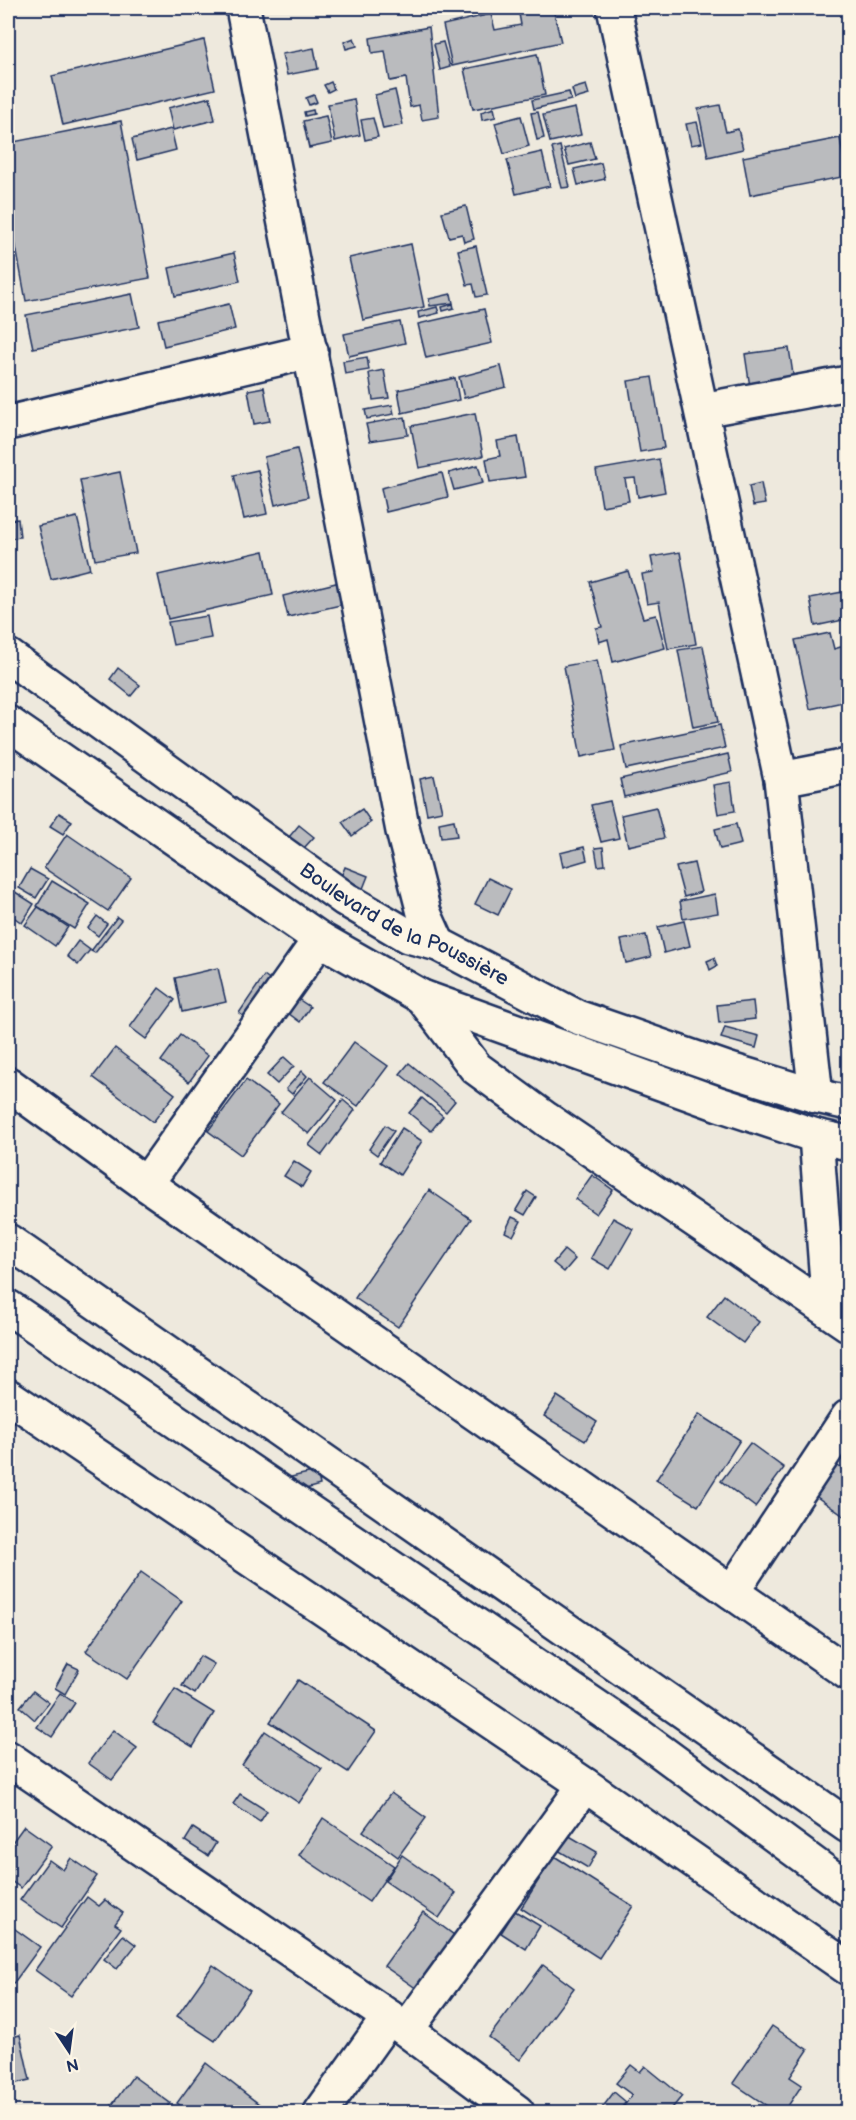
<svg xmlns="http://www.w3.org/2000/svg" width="856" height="2120" font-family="'Balsamiq Sans',sans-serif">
<rect width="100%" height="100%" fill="#eee9dd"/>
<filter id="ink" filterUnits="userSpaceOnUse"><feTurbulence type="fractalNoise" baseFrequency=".0167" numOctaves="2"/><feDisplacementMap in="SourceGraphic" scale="12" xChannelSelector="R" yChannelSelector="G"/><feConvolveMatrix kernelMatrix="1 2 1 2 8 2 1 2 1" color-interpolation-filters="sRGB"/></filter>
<g filter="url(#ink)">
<g fill="#babbbe" stroke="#1b2f5e" stroke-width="1.5">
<path d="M 518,8 L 553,8 L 561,42 L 452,66 L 443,25 L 491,14 L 495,30 L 521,25 Z"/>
<path d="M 429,27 L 439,117 L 422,120 L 419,105 L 410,107 L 406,78 L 390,81 L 385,51 L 372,53 L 370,38 Z"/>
<path d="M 354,38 L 357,46 L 346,49 L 344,42 Z"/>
<path d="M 204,40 L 215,89 L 63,125 L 52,76 Z"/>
<path d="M 443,42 L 450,67 L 440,70 L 434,44 Z"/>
<path d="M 314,48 L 318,69 L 287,75 L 282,54 Z"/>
<path d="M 537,54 L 545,95 L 473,109 L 464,69 Z"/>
<path d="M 331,82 L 334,89 L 328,92 L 324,85 Z"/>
<path d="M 586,85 L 589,95 L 575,99 L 572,89 Z"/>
<path d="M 395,90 L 403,125 L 383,129 L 375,95 Z"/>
<path d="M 569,92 L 571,100 L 534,109 L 532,100 Z"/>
<path d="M 314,95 L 317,102 L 309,105 L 306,98 Z"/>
<path d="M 210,97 L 215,120 L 173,130 L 168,108 Z"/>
<path d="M 354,99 L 360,135 L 335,141 L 328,104 Z"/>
<path d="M 720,105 L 726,132 L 738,129 L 743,149 L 708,157 L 698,109 Z"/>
<path d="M 494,108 L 496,117 L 482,120 L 481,112 Z"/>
<path d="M 575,108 L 581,135 L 550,142 L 543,115 Z"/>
<path d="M 313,110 L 314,114 L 305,116 L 304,112 Z"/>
<path d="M 538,112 L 544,138 L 537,140 L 531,113 Z"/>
<path d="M 326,116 L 332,143 L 309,148 L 303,121 Z"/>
<path d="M 521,116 L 529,146 L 504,154 L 495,123 Z"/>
<path d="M 373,118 L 378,137 L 365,140 L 361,120 Z"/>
<path d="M 121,121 L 150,278 L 26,301 L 8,204 L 8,143 Z"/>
<path d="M 697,122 L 702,143 L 691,145 L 686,124 Z"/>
<path d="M 171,129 L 176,150 L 137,160 L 132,139 Z"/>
<path d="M 840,138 L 847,176 L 750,195 L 743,157 Z"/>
<path d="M 590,142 L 595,159 L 569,165 L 564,149 Z"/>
<path d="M 560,146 L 570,187 L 562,188 L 552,148 Z"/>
<path d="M 542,152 L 550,186 L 516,194 L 507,160 Z"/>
<path d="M 601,163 L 605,179 L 578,185 L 574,169 Z"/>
<path d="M 466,206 L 474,239 L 464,242 L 462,234 L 449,237 L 442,212 Z"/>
<path d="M 411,244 L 424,307 L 363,320 L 349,258 Z"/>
<path d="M 476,246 L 487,295 L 476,297 L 473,284 L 467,285 L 458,250 Z"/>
<path d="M 234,253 L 240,281 L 175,296 L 169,268 Z"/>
<path d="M 132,294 L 139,327 L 33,348 L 26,315 Z"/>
<path d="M 451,294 L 453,303 L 430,306 L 429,299 Z"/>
<path d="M 229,304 L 235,329 L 164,346 L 158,320 Z"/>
<path d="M 453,304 L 454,308 L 443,311 L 442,307 Z"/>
<path d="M 437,307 L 439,313 L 419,318 L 418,312 Z"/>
<path d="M 484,309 L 492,343 L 426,358 L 418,324 Z"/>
<path d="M 400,322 L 405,343 L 349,356 L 344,334 Z"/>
<path d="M 789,348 L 794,381 L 750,387 L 745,354 Z"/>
<path d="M 367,357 L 369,370 L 345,374 L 343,361 Z"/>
<path d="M 501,366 L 506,387 L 464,398 L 459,377 Z"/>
<path d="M 384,370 L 389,398 L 373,400 L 369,373 Z"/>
<path d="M 652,377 L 664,448 L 640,452 L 628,381 Z"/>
<path d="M 455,378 L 459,400 L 402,413 L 398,390 Z"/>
<path d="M 264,387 L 270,421 L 254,424 L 248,390 Z"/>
<path d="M 392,405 L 394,414 L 367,419 L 365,410 Z"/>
<path d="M 475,413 L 483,456 L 419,468 L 411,426 Z"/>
<path d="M 405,417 L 408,435 L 370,441 L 366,424 Z"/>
<path d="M 518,437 L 525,477 L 490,482 L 486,459 L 500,456 L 497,441 Z"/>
<path d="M 297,449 L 308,497 L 275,505 L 264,457 Z"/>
<path d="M 659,459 L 665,492 L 638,497 L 635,478 L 625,479 L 629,501 L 602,506 L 596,470 Z"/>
<path d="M 478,465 L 483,483 L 454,490 L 449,473 Z"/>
<path d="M 258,470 L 267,514 L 244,519 L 234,475 Z"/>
<path d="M 120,472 L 136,553 L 95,560 L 80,480 Z"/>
<path d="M 442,473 L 448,497 L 386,512 L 381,488 Z"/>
<path d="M 761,483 L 765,504 L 753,506 L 749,486 Z"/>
<path d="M 77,517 L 90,569 L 51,579 L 38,526 Z"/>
<path d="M 18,519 L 20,537 L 8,539 L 8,520 Z"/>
<path d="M 264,551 L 273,595 L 168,619 L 158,575 Z"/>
<path d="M 680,552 L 696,644 L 668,649 L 659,602 L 647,604 L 642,574 L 654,572 L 651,557 Z"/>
<path d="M 628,571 L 643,618 L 656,615 L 665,648 L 613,662 L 608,639 L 599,642 L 596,628 L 602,627 L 590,582 Z"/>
<path d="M 340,582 L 345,604 L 288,617 L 283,596 Z"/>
<path d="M 848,591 L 848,619 L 815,626 L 810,598 Z"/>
<path d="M 207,616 L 211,638 L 173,645 L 168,622 Z"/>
<path d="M 830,633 L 834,649 L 844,646 L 848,667 L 848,701 L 810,709 L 795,640 Z"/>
<path d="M 703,646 L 718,722 L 693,727 L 678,650 Z"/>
<path d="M 597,660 L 615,750 L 581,757 L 564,666 Z"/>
<path d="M 118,668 L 140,685 L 131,696 L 110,679 Z"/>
<path d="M 720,725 L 725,748 L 626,769 L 621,746 Z"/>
<path d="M 728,754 L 732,772 L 624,797 L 620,779 Z"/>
<path d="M 434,776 L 442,811 L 427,814 L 420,779 Z"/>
<path d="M 731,782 L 735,811 L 718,814 L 713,785 Z"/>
<path d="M 610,801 L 619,838 L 601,842 L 591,805 Z"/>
<path d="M 656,807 L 664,838 L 628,846 L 621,815 Z"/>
<path d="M 362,809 L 371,822 L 352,836 L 342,822 Z"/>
<path d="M 59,813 L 72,821 L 63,834 L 50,826 Z"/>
<path d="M 454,820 L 457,836 L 441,838 L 439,823 Z"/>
<path d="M 736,824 L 741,844 L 720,849 L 715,829 Z"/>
<path d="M 299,825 L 314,837 L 304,848 L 289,837 Z"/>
<path d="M 67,834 L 131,878 L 108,911 L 44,868 Z"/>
<path d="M 584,847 L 587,860 L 563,867 L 560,853 Z"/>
<path d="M 603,847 L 605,865 L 598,866 L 595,848 Z"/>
<path d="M 694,863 L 701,892 L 684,897 L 676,867 Z"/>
<path d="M 345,867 L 368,876 L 362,891 L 339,882 Z"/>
<path d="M 30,869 L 48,879 L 36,898 L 19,888 Z"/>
<path d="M 488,878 L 511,889 L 498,915 L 475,904 Z"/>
<path d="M 52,881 L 90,904 L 74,929 L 37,906 Z"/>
<path d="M 12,890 L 34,904 L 22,923 L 8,913 L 8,897 Z"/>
<path d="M 715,894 L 718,913 L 683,919 L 680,901 Z"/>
<path d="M 38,907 L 68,927 L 55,946 L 25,925 Z"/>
<path d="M 97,916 L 107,924 L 98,936 L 88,928 Z"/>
<path d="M 117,917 L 121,920 L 95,953 L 91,951 Z"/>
<path d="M 684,921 L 690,946 L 664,953 L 658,927 Z"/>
<path d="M 646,935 L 651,957 L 626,963 L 621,940 Z"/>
<path d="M 78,941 L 90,950 L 78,965 L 67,956 Z"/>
<path d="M 714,958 L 717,966 L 710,970 L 707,961 Z"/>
<path d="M 218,968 L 226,1002 L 182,1012 L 175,978 Z"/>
<path d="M 264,976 L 275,984 L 250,1021 L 239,1013 Z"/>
<path d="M 159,988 L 175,1000 L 146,1039 L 130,1027 Z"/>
<path d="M 298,999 L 310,1007 L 300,1022 L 288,1013 Z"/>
<path d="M 753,1001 L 755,1019 L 719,1023 L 717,1005 Z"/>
<path d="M 725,1027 L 759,1036 L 756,1048 L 721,1038 Z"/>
<path d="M 180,1035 L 208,1056 L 189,1082 L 161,1061 Z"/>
<path d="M 354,1042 L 388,1066 L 358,1106 L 324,1082 Z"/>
<path d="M 115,1048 L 175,1094 L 153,1122 L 93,1077 Z"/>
<path d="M 284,1057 L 294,1066 L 277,1084 L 267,1075 Z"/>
<path d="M 409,1063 L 455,1101 L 446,1112 L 400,1074 Z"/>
<path d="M 302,1071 L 307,1076 L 292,1094 L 286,1089 Z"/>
<path d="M 310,1077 L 337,1100 L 309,1134 L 281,1112 Z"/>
<path d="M 246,1080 L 279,1104 L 241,1155 L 208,1131 Z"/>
<path d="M 422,1098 L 443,1116 L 431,1131 L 409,1113 Z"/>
<path d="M 343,1100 L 355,1110 L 322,1155 L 309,1145 Z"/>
<path d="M 385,1125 L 394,1131 L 377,1155 L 369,1149 Z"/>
<path d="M 402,1128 L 422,1141 L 400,1175 L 380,1162 Z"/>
<path d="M 294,1161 L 311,1172 L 302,1187 L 284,1176 Z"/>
<path d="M 592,1175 L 613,1190 L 596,1214 L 575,1199 Z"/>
<path d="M 429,1190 L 471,1219 L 398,1327 L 355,1298 Z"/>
<path d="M 527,1191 L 536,1197 L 525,1215 L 516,1210 Z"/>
<path d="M 512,1217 L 521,1221 L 513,1236 L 505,1232 Z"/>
<path d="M 613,1218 L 633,1229 L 610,1269 L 591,1258 Z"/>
<path d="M 564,1250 L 575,1259 L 564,1272 L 553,1263 Z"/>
<path d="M 724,1295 L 759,1322 L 743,1343 L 707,1317 Z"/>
<path d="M 557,1396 L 597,1422 L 585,1441 L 544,1416 Z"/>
<path d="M 699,1414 L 740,1440 L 698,1506 L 656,1480 Z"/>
<path d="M 750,1443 L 784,1468 L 755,1507 L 721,1481 Z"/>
<path d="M 832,1462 L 848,1473 L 848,1519 L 810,1492 Z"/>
<path d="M 317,1471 L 320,1485 L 295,1492 L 291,1477 Z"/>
<path d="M 141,1572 L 182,1601 L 127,1679 L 86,1651 Z"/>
<path d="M 200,1656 L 214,1664 L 195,1694 L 182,1686 Z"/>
<path d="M 68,1664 L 79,1669 L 65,1694 L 55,1688 Z"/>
<path d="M 298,1680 L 376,1731 L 348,1772 L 270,1722 Z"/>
<path d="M 175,1689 L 214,1713 L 193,1747 L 153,1723 Z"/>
<path d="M 33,1691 L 49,1703 L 35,1720 L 20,1707 Z"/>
<path d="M 60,1693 L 75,1703 L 52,1737 L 37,1727 Z"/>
<path d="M 113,1730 L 137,1748 L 112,1780 L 88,1763 Z"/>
<path d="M 265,1731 L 322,1769 L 299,1803 L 242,1765 Z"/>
<path d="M 391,1793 L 426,1818 L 398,1857 L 363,1831 Z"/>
<path d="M 240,1794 L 267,1811 L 260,1822 L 233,1804 Z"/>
<path d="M 323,1818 L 394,1866 L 369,1902 L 299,1855 Z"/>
<path d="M 24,1826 L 52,1846 L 21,1888 L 8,1879 L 8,1848 Z"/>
<path d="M 193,1828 L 216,1843 L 208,1856 L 185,1841 Z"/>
<path d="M 566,1834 L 597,1852 L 588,1868 L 556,1849 Z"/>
<path d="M 402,1855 L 456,1893 L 439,1918 L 385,1881 Z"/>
<path d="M 554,1856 L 633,1906 L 599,1958 L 521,1908 Z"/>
<path d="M 71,1858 L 97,1876 L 61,1928 L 20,1900 L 49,1860 L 63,1870 Z"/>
<path d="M 87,1897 L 99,1906 L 105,1900 L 123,1913 L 115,1924 L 121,1928 L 71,1996 L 35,1970 Z"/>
<path d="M 515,1911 L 540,1926 L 526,1949 L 501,1933 Z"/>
<path d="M 423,1912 L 458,1938 L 420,1991 L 384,1966 Z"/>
<path d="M 8,1924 L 40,1947 L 13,1984 L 8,1981 Z"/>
<path d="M 123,1935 L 136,1945 L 117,1969 L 104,1959 Z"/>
<path d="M 213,1965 L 250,1991 L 215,2041 L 177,2016 Z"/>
<path d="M 543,1965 L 574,1988 L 520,2060 L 489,2037 Z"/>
<path d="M 772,2026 L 808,2050 L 790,2077 L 802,2085 L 784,2112 L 776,2112 L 733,2083 Z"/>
<path d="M 20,2035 L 30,2080 L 8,2085 L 8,2038 Z"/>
<path d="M 206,2063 L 264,2108 L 261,2112 L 190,2112 L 177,2103 Z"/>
<path d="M 631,2065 L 640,2072 L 645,2066 L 682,2096 L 669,2112 L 632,2112 L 624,2106 L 632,2095 L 616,2083 Z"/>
<path d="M 133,2076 L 170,2103 L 163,2112 L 107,2112 Z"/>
<path d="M 614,2092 L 626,2102 L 618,2112 L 599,2112 Z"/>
<path d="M 848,2093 L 848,2112 L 835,2112 Z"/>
</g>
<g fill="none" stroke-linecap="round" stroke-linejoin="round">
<defs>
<g id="minor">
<path d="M 243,8 L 403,831 L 424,913 L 438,944"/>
<path d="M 614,8 L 781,779 L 816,1096"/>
<path d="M 702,410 L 848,383"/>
<path d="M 8,423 L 311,351"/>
<path id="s1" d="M 8,656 L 345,899 L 408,936 L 438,944 L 577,1017 L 730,1070 L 816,1096 L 848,1103"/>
<path d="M 8,723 L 320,939 L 422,997 L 719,1104 L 816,1136 L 848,1143"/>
<path d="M 781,779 L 848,766"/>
<path d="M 422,997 L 476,1068 L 546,1119 L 848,1324"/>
<path d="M 8,1084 L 146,1184 L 848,1673"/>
<path d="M 816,1136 L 829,1309"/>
<path d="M 146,1184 L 320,939"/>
<path d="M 8,1396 L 585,1785 L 848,1968"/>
<path d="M 732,1592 L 848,1417"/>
<path d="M 8,1758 L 389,2017 L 517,2112"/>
<path d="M 407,2029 L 585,1785"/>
<path d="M 321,2112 L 389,2017"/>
</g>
<g id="major">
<path d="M 8,1241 L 848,1826"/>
<path d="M 8,1307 L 641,1737 L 848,1889"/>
</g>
</defs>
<use href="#minor" stroke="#1b2f5e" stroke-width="38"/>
<use href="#major" stroke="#1b2f5e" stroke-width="38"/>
<use href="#minor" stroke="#fcf5e5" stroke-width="33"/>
<use href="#major" stroke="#fcf5e5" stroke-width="33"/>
</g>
</g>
<g text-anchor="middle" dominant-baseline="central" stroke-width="4.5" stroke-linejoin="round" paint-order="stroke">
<g font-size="20" fill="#1b2f5e" stroke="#fcf5e5">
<text stroke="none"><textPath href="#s1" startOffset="480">Boulevard de la Poussière</textPath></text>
</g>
</g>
<rect width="856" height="2120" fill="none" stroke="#fcf5e5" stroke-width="30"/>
<rect x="15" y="15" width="826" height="2090" fill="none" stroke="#1b2f5e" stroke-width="2" filter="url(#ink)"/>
<g transform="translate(69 2051) rotate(167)" stroke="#fcf5e5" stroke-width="4.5" paint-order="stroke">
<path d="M0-4.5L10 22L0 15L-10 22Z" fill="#1b2f5e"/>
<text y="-9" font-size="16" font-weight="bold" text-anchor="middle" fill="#1b2f5e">N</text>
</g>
</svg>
